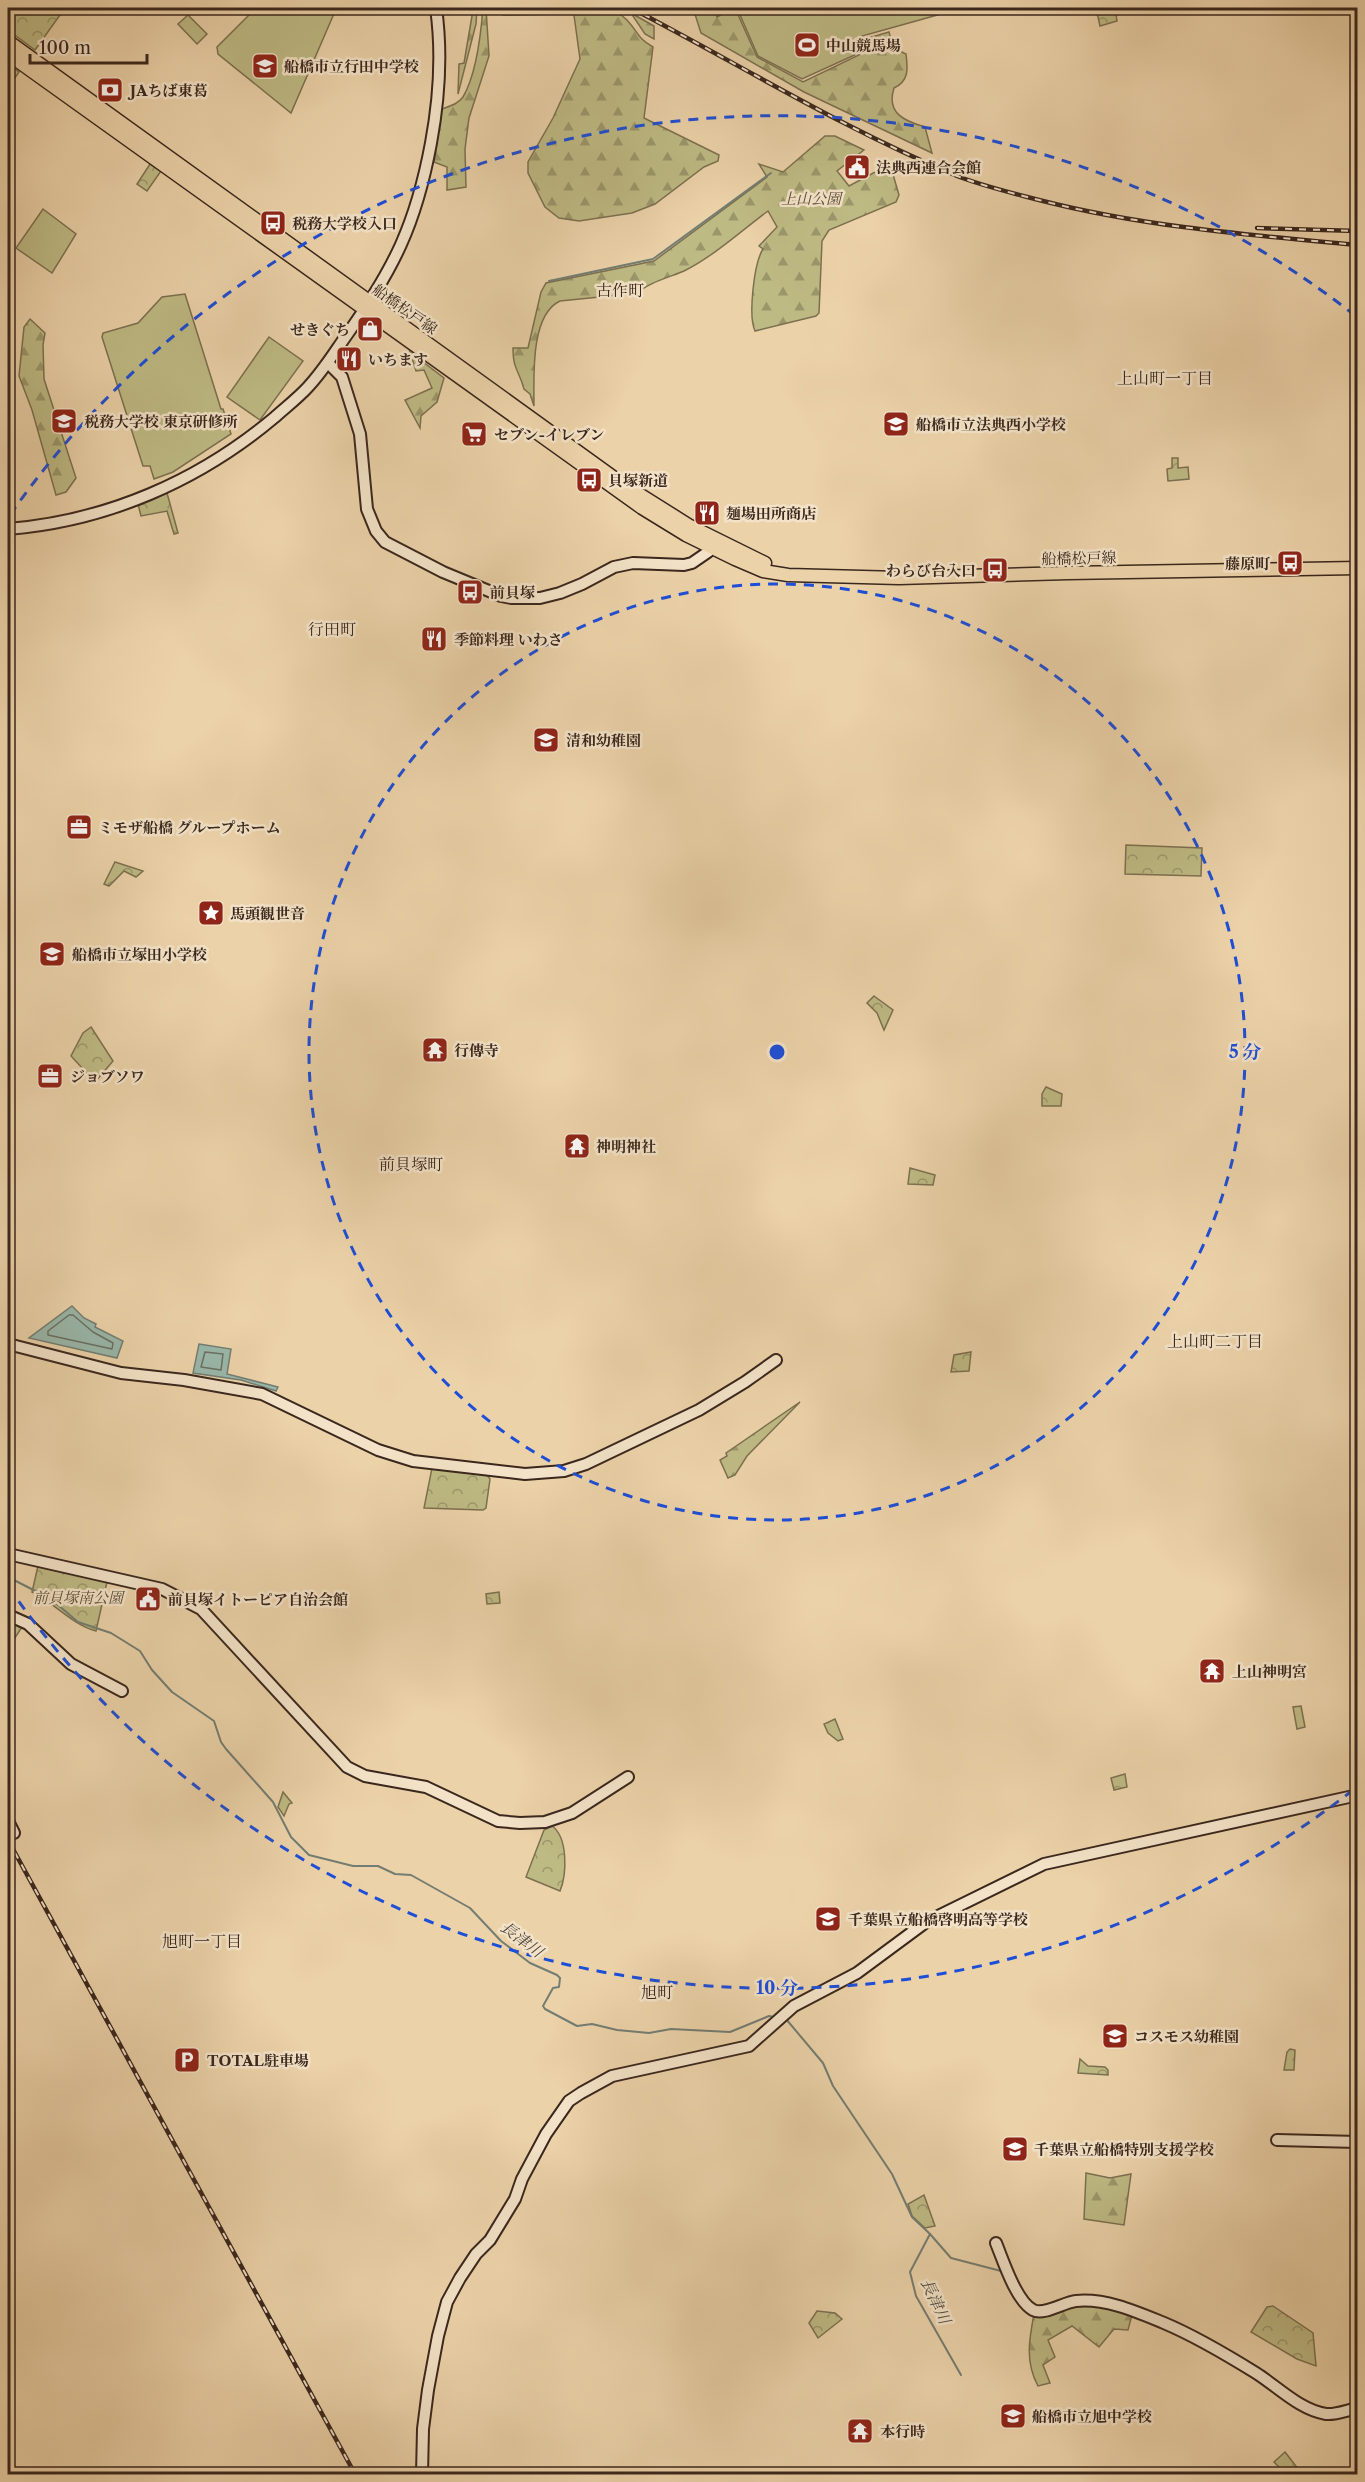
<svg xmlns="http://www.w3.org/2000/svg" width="1365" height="2482" font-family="'Libre Caslon Text','Noto Serif JP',serif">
<defs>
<pattern id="forest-firs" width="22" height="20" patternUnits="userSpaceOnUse" patternTransform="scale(1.5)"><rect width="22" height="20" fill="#beba84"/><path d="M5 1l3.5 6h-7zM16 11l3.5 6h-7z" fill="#9b976b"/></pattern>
<pattern id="park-crowns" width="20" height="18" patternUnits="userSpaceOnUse" patternTransform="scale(1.5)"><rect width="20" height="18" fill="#beba84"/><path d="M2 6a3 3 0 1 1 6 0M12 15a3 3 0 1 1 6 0" fill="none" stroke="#9b976b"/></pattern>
</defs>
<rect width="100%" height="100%" fill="#ecd2a9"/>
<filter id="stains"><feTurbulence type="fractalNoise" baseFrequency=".00333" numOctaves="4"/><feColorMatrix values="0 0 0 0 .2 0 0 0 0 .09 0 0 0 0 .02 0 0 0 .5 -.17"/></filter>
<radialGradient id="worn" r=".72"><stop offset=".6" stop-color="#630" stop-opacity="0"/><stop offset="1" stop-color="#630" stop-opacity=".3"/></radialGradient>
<g fill="#beba84" stroke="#7c7050" stroke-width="1.5">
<path d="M 256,8 L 336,9 L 291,113 L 218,54 L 217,47 Z"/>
<path d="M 737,8 L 951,8 L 948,12 L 862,36 L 859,53 L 802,79 L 758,56 Z"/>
<path d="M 188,15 L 207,34 L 197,44 L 178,24 Z"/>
<path d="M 43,209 L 76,234 L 52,273 L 16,248 Z"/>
<path d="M 185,294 L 221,409 L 223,409 L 231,434 L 173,472 L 154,479 L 150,466 L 143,466 L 102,337 L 103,333 L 138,323 L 162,297 Z"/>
<path d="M 269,337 L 303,361 L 260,420 L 227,397 Z"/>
<path d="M 283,1792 L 292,1803 L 289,1804 L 284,1816 L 278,1807 Z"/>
</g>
<g fill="url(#forest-firs)" stroke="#7c7050" stroke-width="1.5">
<path d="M 470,8 L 477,8 L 476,24 L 458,94 L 459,64 L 464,63 L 472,16 Z"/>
<path d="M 483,8 L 486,8 L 489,56 L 469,118 L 465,149 L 466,187 L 447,190 L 447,167 L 434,162 L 442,109 C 450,106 458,104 463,97 C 476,75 481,33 483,8 Z"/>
<path d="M 573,8 C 591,7 614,6 627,20 C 639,33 636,37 653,47 L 644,118 L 719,155 L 718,161 L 704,167 L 655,204 L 632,213 L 579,221 L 559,218 L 545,207 L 528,173 L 528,162 L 553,118 L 580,59 Z"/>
<path d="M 693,8 L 713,8 L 717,17 L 729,11 L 728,8 L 735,8 L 757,57 L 803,82 L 859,55 L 865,48 L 868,38 L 889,32 L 893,48 L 906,54 C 908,69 909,81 894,88 C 886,113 904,121 925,127 L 932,153 L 804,92 L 701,33 Z"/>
<path d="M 631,13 L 654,26 L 654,39 L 645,34 Z"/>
<path d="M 825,136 L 835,136 L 864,150 L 837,171 L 849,186 L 890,164 L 899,195 L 896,202 L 829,230 L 822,241 L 819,313 L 816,316 L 755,331 C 748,316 754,263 763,249 L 759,246 L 777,227 L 768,211 C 741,231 714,256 684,271 C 673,276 644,284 639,293 L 560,301 C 530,315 534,377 534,406 L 530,394 L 524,389 C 519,370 513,370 513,348 L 528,348 L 541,292 L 546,283 L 654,261 L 767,177 L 759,164 L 783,172 Z"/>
<path d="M 30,319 L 45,333 L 43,345 L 44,379 L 76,478 L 66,492 L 56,495 L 32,410 L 19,376 L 24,327 Z"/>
<path d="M 410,352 L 444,378 L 437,402 L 421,416 L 420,428 L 405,400 L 432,388 L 424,370 L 416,371 Z"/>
<path d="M 800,1402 L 747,1456 L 735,1475 L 728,1478 L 720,1460 L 727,1456 L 726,1453 Z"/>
<path d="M 1086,2173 L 1110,2178 L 1131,2174 L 1124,2225 L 1084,2219 Z"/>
<path d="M 1096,2305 L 1132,2315 L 1128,2330 L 1114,2329 L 1099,2347 L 1072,2326 L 1048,2340 L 1055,2357 L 1043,2365 L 1050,2383 L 1038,2386 C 1025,2362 1029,2340 1034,2314 L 1066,2306 Z"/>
</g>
<g fill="url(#park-crowns)" stroke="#7c7050" stroke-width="1.5">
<path d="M 8,8 L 65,8 L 35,50 L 8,30 Z"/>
<path d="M 498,8 L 565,8 L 566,10 L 562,14 L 503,15 Z"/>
<path d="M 1096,8 L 1115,8 L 1117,21 L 1100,26 Z"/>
<path d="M 8,64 L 19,72 L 8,88 Z"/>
<path d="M 150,164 L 161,171 L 147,191 L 137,184 Z"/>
<path d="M 1172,458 L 1178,458 L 1178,468 L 1188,467 L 1189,479 L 1168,481 L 1167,469 L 1172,468 Z"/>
<path d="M 167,493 L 178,533 L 174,534 L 167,511 L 141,516 L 138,504 Z"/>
<path d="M 1126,845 L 1202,848 L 1201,876 L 1125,874 Z"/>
<path d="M 115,862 L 143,871 L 136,877 L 124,871 L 109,886 L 104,884 Z"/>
<path d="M 874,996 L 893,1010 L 884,1030 L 877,1013 L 867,1003 Z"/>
<path d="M 91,1027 L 113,1061 L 95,1082 L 71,1056 L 83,1033 Z"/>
<path d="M 1046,1087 L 1062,1094 L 1061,1106 L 1042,1106 L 1042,1094 Z"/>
<path d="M 910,1168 L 935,1175 L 933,1185 L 908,1184 Z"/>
<path d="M 971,1352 L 969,1371 L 951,1372 L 954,1355 Z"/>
<path d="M 432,1468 L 487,1475 L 490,1479 L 486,1508 L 483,1510 L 424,1508 Z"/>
<path d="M 38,1566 L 107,1582 L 96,1631 C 71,1624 55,1603 32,1592 Z"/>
<path d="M 499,1592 L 500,1603 L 487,1604 L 486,1594 Z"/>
<path d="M 8,1618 L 22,1627 L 9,1647 L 8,1646 Z"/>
<path d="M 1301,1706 L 1305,1727 L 1297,1729 L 1293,1707 Z"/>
<path d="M 835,1719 L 843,1739 L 838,1741 L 828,1733 L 824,1724 Z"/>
<path d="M 1125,1774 L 1127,1787 L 1114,1790 L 1111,1778 Z"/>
<path d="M 552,1826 C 568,1837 567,1874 560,1891 L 526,1877 L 544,1830 Z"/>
<path d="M 1290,2049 L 1295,2050 L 1294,2070 L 1284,2070 L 1287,2052 Z"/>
<path d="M 1080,2059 L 1088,2066 L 1105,2067 L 1108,2070 L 1108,2075 L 1078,2073 Z"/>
<path d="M 924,2195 L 935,2226 L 925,2228 L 912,2216 L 908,2204 Z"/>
<path d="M 1273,2306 L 1313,2333 L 1316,2366 L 1297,2359 L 1251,2332 L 1267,2307 Z"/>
<path d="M 817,2311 L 835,2313 L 842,2319 L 818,2338 L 809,2323 Z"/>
<path d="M 1285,2452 L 1299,2470 L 1297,2474 L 1286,2474 L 1274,2462 Z"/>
</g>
<g fill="#99b7aa" stroke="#737d72" stroke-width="1.5">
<path d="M 72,1306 L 84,1318 L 96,1324 L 95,1327 L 123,1341 L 117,1358 L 29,1338 Z"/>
<path d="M 199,1344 L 231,1349 L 227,1374 L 278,1387 L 276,1391 L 241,1380 L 193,1373 Z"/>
</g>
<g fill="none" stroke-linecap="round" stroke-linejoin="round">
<g stroke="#6a6f64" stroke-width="1.5">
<path d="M 69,1315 L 73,1315 L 93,1332 L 113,1343 L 112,1349 L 48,1335 L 48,1331 Z"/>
<path d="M 205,1352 L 223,1354 L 221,1370 L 201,1367 Z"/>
</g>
<g stroke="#737d72" stroke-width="2">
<path d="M 549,281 L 653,259 L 771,173"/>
<path d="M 8,1577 L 51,1599 L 78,1622 L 111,1633 L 140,1651 L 152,1670 L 172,1692 L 214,1721 L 221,1742 L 226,1749 L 273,1802 L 291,1837 L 309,1855 L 353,1866 L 378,1866 L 395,1874 L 411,1875 L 470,1908 L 501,1941 L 530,1963 L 557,1975 L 560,1978 L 559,1987 L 553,1988 L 543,2006 L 545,2009 L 577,2026 L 592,2024 L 617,2030 L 649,2033 L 671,2029 L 730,2032 L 769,2016 L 774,2017"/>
<path d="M 786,2019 L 823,2063 L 833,2086 L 892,2174 L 912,2217 L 930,2234 L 910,2272 L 916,2296 L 961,2375"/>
<path d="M 930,2234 L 951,2258 L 1001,2271"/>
</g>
<defs>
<g id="secondary">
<path d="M 328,363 L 342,377 L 360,434 L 367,509 L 376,531 L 385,542 L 443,572 L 501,596 L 511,598 L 540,598 L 560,593 L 582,584 L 614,567 L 633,563 L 684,565 L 692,563 L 708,552 L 714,541"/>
<path d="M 8,529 C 107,521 199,481 275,417 C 286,407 298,398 308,387 C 323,371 334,353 346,336 C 394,269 416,224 431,143 C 439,100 442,51 436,8"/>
<path d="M 8,1344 L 121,1373 L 184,1380 L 262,1394 L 378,1450 L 413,1461 L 525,1474 L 564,1471 L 586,1464 L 699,1410 L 745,1382 L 776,1360"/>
<path d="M 8,1554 L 162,1589 L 201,1609 L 347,1767 L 365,1776 L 426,1787 L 498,1821 L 520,1823 L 545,1822 L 572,1813 L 628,1777"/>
<path d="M 8,1615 L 28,1624 L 71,1664 L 122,1691"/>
<path d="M 8,1821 L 14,1833"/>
<path d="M 1277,2140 L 1358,2142"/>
<path d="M 996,2243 C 1003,2260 1016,2301 1033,2310 C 1044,2316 1064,2302 1076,2301 C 1106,2298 1137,2312 1164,2323 C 1195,2336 1227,2355 1256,2373 C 1278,2387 1300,2410 1326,2414 C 1337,2415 1347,2410 1358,2408"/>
<path d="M 422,2474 L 423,2429 L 428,2390 L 438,2336 L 447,2302 L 460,2278 L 476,2254 L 490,2240 L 515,2199 L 522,2179 L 546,2134 L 569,2101 L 581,2093 L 612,2076 L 749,2046 L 794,2006 L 857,1973 L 926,1922 L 1044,1864 L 1358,1795"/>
</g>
<g id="primary">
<path d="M 8,41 L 620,482 L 690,526 L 765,563"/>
<path d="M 8,54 L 642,508 L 686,535 L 735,559 L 763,571 L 788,575 L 899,578 L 1068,573 L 1358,568"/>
</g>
</defs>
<use href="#secondary" stroke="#3a271d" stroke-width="14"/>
<use href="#primary" stroke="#3a271d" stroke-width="15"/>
<use href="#secondary" stroke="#f3e2c7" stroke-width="10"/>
<use href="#primary" stroke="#ecd2a9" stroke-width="12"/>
<defs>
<g id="rail">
<path d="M 631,8 C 739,64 843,129 957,176 C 983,186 1012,193 1039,200 C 1144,227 1250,235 1358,245"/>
<path d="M 1257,228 L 1358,231"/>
<path d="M 8,1840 L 355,2474"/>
</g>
</defs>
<use href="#rail" stroke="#3a271d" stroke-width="4.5"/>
<use href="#rail" stroke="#f3e2c7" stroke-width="2" stroke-dasharray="7" stroke-linecap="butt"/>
</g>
<g fill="none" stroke="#1d4ed8" stroke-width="3" stroke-dasharray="10 8">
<circle cx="777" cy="1052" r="468"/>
<path d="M1353 1790A936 936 0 0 1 10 1589M10 515A936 936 0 0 1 1353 314"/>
</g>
<defs>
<symbol id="stadium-square" viewBox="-11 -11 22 22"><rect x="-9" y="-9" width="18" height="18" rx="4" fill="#8f2418" stroke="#f3e2c7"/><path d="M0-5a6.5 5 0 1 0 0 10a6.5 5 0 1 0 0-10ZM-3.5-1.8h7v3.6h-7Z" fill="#fff"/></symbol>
<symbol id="school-square" viewBox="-11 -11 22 22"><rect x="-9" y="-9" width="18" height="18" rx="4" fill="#8f2418" stroke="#f3e2c7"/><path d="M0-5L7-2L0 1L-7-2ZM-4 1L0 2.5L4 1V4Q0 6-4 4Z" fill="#fff"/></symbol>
<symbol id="bank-square" viewBox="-11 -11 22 22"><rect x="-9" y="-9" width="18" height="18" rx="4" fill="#8f2418" stroke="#f3e2c7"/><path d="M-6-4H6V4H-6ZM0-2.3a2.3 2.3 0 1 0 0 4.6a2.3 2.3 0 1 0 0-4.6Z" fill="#fff"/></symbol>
<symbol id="civic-square" viewBox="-11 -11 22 22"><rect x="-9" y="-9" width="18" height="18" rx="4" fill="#8f2418" stroke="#f3e2c7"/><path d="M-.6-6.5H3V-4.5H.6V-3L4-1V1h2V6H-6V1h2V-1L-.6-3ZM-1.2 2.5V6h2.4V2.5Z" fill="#fff"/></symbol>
<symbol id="bus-square" viewBox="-11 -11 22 22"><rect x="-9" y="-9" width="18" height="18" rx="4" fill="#8f2418" stroke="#f3e2c7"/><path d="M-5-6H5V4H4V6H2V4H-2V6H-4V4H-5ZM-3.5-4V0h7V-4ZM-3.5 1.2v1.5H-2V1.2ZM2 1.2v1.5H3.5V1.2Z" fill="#fff"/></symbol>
<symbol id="shop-square" viewBox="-11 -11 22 22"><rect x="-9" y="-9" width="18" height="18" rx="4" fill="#8f2418" stroke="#f3e2c7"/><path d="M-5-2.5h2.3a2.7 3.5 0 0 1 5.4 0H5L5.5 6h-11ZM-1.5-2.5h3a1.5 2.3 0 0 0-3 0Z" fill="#fff"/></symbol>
<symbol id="restaurant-square" viewBox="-11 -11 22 22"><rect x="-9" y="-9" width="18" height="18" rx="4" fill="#8f2418" stroke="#f3e2c7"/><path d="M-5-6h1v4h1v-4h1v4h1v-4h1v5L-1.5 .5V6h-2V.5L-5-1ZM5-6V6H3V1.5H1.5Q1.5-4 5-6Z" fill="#fff"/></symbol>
<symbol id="university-square" viewBox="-11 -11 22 22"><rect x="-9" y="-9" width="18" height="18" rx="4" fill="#8f2418" stroke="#f3e2c7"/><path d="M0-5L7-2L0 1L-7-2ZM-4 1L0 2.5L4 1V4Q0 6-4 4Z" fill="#fff"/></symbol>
<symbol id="supermarket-square" viewBox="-11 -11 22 22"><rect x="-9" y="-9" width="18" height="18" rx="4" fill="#8f2418" stroke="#f3e2c7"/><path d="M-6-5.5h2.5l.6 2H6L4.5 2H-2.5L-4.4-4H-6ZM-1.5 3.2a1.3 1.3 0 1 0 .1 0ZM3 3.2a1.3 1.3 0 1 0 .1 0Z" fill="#fff"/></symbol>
<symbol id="office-square" viewBox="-11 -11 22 22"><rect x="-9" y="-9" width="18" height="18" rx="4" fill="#8f2418" stroke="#f3e2c7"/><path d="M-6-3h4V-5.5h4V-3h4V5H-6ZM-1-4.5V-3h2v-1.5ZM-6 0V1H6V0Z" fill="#fff"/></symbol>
<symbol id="sight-square" viewBox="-11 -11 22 22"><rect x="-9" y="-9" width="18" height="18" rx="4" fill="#8f2418" stroke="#f3e2c7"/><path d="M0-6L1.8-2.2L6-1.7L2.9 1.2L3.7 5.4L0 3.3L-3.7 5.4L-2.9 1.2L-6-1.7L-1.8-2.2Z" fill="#fff"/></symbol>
<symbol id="temple-square" viewBox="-11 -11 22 22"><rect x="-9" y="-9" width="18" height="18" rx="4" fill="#8f2418" stroke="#f3e2c7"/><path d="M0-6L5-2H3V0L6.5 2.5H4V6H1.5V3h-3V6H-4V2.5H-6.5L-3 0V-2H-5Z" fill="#fff"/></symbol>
<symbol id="parking-square" viewBox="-11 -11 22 22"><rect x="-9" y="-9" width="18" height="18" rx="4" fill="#8f2418" stroke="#f3e2c7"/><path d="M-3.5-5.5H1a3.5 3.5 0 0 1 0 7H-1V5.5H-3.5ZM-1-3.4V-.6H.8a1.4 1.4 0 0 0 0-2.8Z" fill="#fff"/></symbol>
</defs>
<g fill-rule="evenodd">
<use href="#stadium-square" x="792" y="30" width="30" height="30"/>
<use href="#school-square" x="250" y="51" width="30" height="30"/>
<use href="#bank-square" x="95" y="75" width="30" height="30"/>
<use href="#civic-square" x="842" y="152" width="30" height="30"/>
<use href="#bus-square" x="258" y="208" width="30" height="30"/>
<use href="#shop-square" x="355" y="314" width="30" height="30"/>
<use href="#restaurant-square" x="334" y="344" width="30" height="30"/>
<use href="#university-square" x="49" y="406" width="30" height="30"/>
<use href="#school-square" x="881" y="409" width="30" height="30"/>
<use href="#supermarket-square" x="459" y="419" width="30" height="30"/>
<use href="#bus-square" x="574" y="465" width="30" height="30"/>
<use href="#restaurant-square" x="692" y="498" width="30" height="30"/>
<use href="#bus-square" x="1275" y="548" width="30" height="30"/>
<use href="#bus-square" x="980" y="555" width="30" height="30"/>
<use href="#bus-square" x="455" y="577" width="30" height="30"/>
<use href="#restaurant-square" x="419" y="624" width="30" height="30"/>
<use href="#school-square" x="531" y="725" width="30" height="30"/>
<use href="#office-square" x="64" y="812" width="30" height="30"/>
<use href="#sight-square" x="196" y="898" width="30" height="30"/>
<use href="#school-square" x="37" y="939" width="30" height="30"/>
<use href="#temple-square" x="420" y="1035" width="30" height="30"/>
<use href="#office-square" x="35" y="1061" width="30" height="30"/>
<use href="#temple-square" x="562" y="1131" width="30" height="30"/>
<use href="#civic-square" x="133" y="1584" width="30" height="30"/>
<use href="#temple-square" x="1197" y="1656" width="30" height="30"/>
<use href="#school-square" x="813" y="1904" width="30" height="30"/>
<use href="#school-square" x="1100" y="2021" width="30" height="30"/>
<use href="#parking-square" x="172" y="2045" width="30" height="30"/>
<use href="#school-square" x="1000" y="2134" width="30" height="30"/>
<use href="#school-square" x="998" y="2401" width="30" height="30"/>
<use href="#temple-square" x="845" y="2416" width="30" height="30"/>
</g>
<g text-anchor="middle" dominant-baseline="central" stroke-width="5" stroke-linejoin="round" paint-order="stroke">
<g font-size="15" font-weight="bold" fill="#3a271d" stroke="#f3e2c7" text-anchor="start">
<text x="826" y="45">中山競馬場</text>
<text x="284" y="66">船橋市立行田中学校</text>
<text x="130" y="90">JAちば東葛</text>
<text x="876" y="167">法典西連合会館</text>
<text x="292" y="223">税務大学校入口</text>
<text x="350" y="329" text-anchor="end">せきぐち</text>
<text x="368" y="359">いちます</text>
<text x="84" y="421">税務大学校 東京研修所</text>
<text x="916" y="424">船橋市立法典西小学校</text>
<text x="494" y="434">セブン-イレブン</text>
<text x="608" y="480">貝塚新道</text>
<text x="726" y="513">麺場田所商店</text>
<text x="1270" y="563" text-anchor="end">藤原町</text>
<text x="976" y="570" text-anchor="end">わらび台入口</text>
<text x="490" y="592">前貝塚</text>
<text x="454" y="639">季節料理 いわさ</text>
<text x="566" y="740">清和幼稚園</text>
<text x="98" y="827">ミモザ船橋 グループホーム</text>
<text x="230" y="913">馬頭観世音</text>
<text x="72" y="954">船橋市立塚田小学校</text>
<text x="454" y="1050">行傳寺</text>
<text x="70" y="1076">ジョブソワ</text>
<text x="596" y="1146">神明神社</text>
<text x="168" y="1599">前貝塚イトーピア自治会館</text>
<text x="1232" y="1671">上山神明宮</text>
<text x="848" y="1919">千葉県立船橋啓明高等学校</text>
<text x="1134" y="2036">コスモス幼稚園</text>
<text x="207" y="2060">TOTAL駐車場</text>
<text x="1034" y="2149">千葉県立船橋特別支援学校</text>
<text x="1032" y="2416">船橋市立旭中学校</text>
<text x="880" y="2431">本行時</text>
</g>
<g font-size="15" font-style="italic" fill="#5b4c37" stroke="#f3e2c7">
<text x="811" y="198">上山公園</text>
<text x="78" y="1597">前貝塚南公園</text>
</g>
<g font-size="15" fill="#3a271d" stroke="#f3e2c7">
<text transform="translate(405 309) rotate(35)">船橋松戸線</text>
<text transform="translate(1079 558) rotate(-1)">船橋松戸線</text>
</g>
<g font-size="16" fill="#3a271d" stroke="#f3e2c7">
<text x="620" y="290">古作町</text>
<text x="1165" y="378">上山町一丁目</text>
<text x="332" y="629">行田町</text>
<text x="411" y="1164">前貝塚町</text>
<text x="1215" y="1341">上山町二丁目</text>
<text x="202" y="1941">旭町一丁目</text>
<text x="657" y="1992">旭町</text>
</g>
<g font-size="16" font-style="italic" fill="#524b40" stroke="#f3e2c7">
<text transform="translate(522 1939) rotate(37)">長津川</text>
<text transform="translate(936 2301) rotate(65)">長津川</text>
</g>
</g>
<circle cx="777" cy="1052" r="9" fill="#1d4ed8" stroke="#f3e2c7" stroke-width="3"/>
<g font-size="18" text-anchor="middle" font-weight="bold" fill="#1d4ed8" stroke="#f3e2c7" stroke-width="5" stroke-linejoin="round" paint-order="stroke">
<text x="1245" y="1058">5 分</text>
<text x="777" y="1994">10 分</text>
</g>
<rect width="1365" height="2482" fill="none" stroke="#ecd2a9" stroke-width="30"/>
<rect x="9" y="9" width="1347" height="2464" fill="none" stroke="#3a271d" stroke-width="3"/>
<rect x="15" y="15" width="1335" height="2452" fill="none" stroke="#3a271d" stroke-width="1.5"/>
<path d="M30 54v9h117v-9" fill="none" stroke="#3a271d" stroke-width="3"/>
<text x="39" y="54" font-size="18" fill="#3a271d" stroke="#f3e2c7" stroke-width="4.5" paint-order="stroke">100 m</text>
<rect width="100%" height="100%" filter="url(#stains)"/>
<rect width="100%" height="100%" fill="url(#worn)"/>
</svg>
